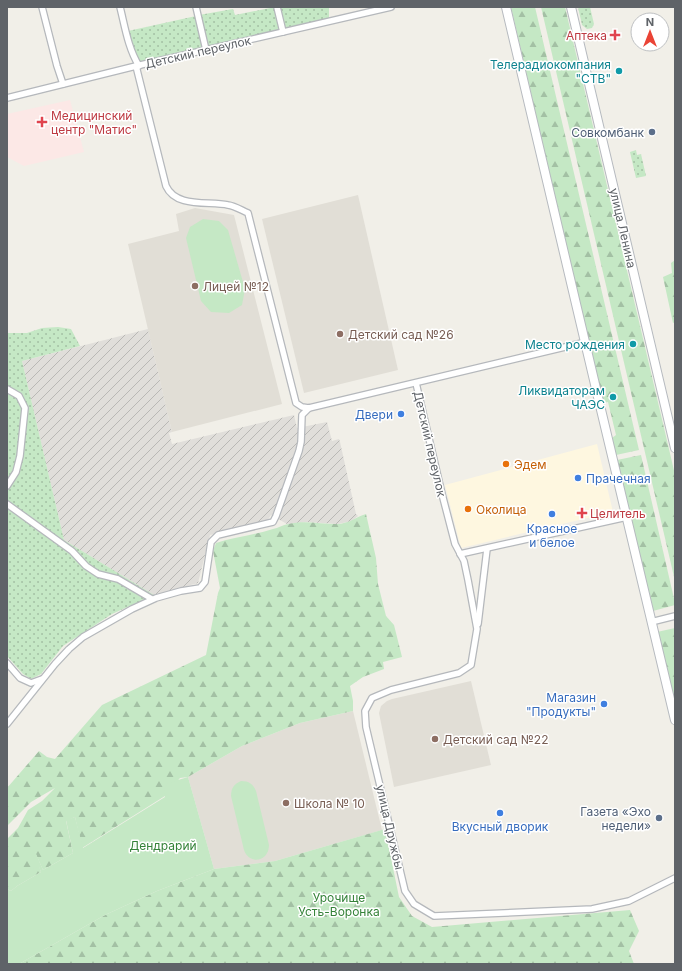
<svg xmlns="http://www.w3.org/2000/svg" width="682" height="971" font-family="Inter,sans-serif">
<defs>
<pattern id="industrial-furrows" width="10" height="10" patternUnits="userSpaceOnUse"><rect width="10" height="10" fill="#e0deda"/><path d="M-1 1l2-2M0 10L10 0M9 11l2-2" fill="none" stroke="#b9b8b5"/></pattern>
<pattern id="grass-dots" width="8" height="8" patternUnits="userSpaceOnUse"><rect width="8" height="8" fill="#c5e8c5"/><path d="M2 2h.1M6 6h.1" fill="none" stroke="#a3c0a4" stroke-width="1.8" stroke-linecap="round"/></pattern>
<pattern id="forest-firs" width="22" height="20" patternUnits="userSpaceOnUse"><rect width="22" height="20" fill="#c5e8c5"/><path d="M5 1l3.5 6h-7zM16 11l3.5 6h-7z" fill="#a3c0a4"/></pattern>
</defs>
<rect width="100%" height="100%" fill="#f1efe8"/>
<path fill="#fef7e0" d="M 597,444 L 613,512 L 461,548 L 445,485 Z"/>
<path fill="url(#industrial-furrows)" d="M 148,329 L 172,432 L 169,433 L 172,444 L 294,415 L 297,428 L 327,422 L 332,441 L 339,439 L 340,442 L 356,514 L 358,516 L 352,521 L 338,524 L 306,522 L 287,524 L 271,515 L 267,521 L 210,535 L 198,583 L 154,595 L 64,540 L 22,361 Z"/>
<g fill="#e1ded6">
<path d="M 358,195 L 398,370 L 304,393 L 262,219 Z"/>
<path d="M 195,208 L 234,215 L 282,404 L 172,432 L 128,244 L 179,231 L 176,214 Z"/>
<path d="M 471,681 L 491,765 L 394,787 L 379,713 L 381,706 L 387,701 L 392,699 Z"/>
<path d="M 353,711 L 382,830 L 275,861 L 214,869 L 188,777 L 242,746 L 300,723 Z"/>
</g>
<path fill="#fce8e6" d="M 70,100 L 84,152 L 24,166 L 7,157 L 7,114 Z"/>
<g fill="url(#grass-dots)">
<path d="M 275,7 L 280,27 L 277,31 L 210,46 L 207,45 L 199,15 L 233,9 L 235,15 Z"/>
<path d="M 279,7 L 329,7 L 329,18 L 288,28 L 284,26 Z"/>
<path d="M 578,7 L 590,7 L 594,24 L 592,28 L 587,29 L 582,25 Z"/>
<path d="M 196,16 L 204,47 L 142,62 L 139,62 L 135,57 L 128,31 Z"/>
<path d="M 636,150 L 637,155 L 641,154 L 646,176 L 636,178 L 630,152 Z"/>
<path d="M 58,327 L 71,329 L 80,346 L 22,361 L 64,540 L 154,595 L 112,614 L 63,646 L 41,674 L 31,679 L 23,674 L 7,656 L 7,333 L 27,333 L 42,328 Z"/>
</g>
<g fill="url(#forest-firs)">
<path d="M 511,7 L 535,7 L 639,450 L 616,455 L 612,438 L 616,435 L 608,402 L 603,403 Z"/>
<path d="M 541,7 L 565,7 L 669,449 L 675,475 L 675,581 Z"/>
<path d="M 675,260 L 675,322 L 673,323 L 663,277 L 672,273 L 671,263 Z"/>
<path d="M 641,455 L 675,603 L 675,605 L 653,611 L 651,607 L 617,460 Z"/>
<path d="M 366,514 L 376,558 L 378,584 L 386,616 L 394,625 L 402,657 L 383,662 L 384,669 L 363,677 L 350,686 L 353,701 L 353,711 L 300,723 L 242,746 L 188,777 L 180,778 L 165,796 L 82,848 L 75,817 L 66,821 L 73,853 L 43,870 L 34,850 L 41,872 L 17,886 L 11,891 L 7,889 L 7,839 L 18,828 L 28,810 L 42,801 L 55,788 L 31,802 L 7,826 L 7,788 L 39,751 L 47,757 L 55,759 L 102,705 L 206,655 L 218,593 L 220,588 L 213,551 L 216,543 C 235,537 255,535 273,529 C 278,528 283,525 288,524 C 304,520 321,524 337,524 C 348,524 356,517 366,514 Z"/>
<path d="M 675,628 L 675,706 L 657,632 Z"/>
<path d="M 385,829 L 399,897 L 412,916 L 432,927 L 630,910 L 639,931 L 629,951 L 634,964 L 19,964 L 105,915 L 157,891 L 214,869 L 275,861 Z"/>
</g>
<g fill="#c5e8c5">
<path d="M 203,219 L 219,221 L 228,230 L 245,289 L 242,305 L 229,313 L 211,312 L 201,301 L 186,238 L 190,227 Z"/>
<path d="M 188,777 L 214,869 L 157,891 L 105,915 L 19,964 L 7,964 L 7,889 L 11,891 L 17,886 L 41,872 L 39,867 L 33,869 L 27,854 L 34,849 L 43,870 L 73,853 L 66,820 L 75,817 L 83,848 L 165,797 L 164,789 L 168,783 Z"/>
<path d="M 241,781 C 249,781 253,784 256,791 L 269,845 C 269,862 249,865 244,850 L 231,796 C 231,788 234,784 241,781 Z"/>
</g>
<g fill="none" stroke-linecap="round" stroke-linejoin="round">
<defs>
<g id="street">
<path d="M 42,7 L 57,66 L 63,84"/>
<path d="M 120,7 C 125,27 128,48 139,66"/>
<path d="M 196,7 L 206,50"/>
<path d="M 277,7 L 283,32"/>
<path d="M 391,7 L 136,66 L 166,186 C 176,208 208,201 228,205 C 235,206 241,210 248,213 L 296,403 L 302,407 L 309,408 L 586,342"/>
<path d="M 7,98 L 136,66"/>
<path d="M 416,383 L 442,494 L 455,544 L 464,561 L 468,580 L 477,629 L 471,665 L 459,673 L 391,690 L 372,698 L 365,711 L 366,727 L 405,891 L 414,904 L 434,916 L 592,909 L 629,901 L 675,878"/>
<path d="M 7,389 L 19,396 L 25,408 L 20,456 L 16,472 L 7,486"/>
<path d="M 7,504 L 72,551 L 86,566 L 98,574 L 118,579 L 152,599"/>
<path d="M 460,554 L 627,517"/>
<path d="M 651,622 L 675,616"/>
<path d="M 478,624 L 487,549"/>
<path d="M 7,663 L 20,678 L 31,683 L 42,679"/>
<path d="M 7,724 L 55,664 L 69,649 L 83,637 L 132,609 L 156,598 L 181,591 L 200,588 L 205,582 L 211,542 L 218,535 L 273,522 L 276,516 L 299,451 L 301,442 L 302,415 L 309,408"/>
</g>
<g id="secondary">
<path d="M 506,7 C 563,244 617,483 675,720"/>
<path d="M 571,7 L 675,448"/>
</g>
</defs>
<use href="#street" stroke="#b5b8bc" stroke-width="8"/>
<use href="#secondary" stroke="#b6babf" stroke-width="10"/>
<use href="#street" stroke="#fff" stroke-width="5.5"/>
<use href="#secondary" stroke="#fff" stroke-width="8"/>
</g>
<g fill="#e0444e" stroke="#fff" stroke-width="1.5">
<path d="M613 29h4v4h4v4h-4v4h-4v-4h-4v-4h4z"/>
<path d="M40 116h4v4h4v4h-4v4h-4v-4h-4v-4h4z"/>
<path d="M580 507h4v4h4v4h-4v4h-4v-4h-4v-4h4z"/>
</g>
<g fill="#0f9aa8" stroke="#fff" stroke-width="1.5">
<circle cx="619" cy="71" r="4"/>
<circle cx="633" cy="344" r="4"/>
<circle cx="613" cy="397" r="4"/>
</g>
<g fill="#5c6f8a" stroke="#fff" stroke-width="1.5">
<circle cx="652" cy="132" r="4"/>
<circle cx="659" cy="818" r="4"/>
</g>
<g fill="#8d6e63" stroke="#fff" stroke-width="1.5">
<circle cx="195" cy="286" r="4"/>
<circle cx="340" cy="334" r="4"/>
<circle cx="435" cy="739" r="4"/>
<circle cx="286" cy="803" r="4"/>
</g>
<g fill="#3f7fe0" stroke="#fff" stroke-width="1.5">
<circle cx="401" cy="414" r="4"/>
<circle cx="578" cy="478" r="4"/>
<circle cx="552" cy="514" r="4"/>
<circle cx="604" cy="704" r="4"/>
<circle cx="500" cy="813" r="4"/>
</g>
<g fill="#e8710a" stroke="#fff" stroke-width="1.5">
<circle cx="506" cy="464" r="4"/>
<circle cx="468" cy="509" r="4"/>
</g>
<g text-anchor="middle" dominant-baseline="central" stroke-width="3" stroke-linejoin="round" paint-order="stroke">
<g font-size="12" fill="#be3a42" stroke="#fff" text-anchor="start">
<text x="607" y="35" text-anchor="end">Аптека</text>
<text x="51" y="115">Медицинский<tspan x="51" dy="14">центр "Матис"</tspan></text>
<text x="590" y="513">Целитель</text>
</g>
<g font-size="12" fill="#5f6368" stroke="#fff">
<text transform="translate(198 52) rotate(-13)">Детский переулок</text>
<text transform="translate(623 228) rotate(77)">улица Ленина</text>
<text transform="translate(430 444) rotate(77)">Детский переулок</text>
<text transform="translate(390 827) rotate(77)">улица Дружбы</text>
</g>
<g font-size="12" fill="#0d838f" stroke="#fff" text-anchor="end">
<text x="611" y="64">Телерадиокомпания<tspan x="611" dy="14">"СТВ"</tspan></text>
<text x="625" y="344">Место рождения</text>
<text x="605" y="390">Ликвидаторам<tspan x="605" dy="14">ЧАЭС</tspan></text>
</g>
<g font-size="12" fill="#4e5e75" stroke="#fff" text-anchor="end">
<text x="644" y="132">Совкомбанк</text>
<text x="651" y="811">Газета «Эхо<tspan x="651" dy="14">недели»</tspan></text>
</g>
<g font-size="12" fill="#785e54" stroke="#fff" text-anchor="start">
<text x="203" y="286">Лицей №12</text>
<text x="348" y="334">Детский сад №26</text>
<text x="443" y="739">Детский сад №22</text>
<text x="294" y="803">Школа № 10</text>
</g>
<g font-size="12" fill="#366cbe" stroke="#fff" text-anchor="end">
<text x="393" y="414">Двери</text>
<text x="586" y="478" text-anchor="start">Прачечная</text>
<text x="552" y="528" text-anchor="middle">Красное<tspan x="552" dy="14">и белое</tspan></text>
<text x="596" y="697">Магазин<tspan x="596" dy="14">"Продукты"</tspan></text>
<text x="500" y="826" text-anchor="middle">Вкусный дворик</text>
</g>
<g font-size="12" fill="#c56008" stroke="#fff" text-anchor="start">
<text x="514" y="464">Эдем</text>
<text x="476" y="509">Околица</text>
</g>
<g font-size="12" fill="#348238" stroke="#fff">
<text x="163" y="845">Дендрарий</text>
<text x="339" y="897">Урочище<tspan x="339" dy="14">Усть-Воронка</tspan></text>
</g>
</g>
<rect width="682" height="971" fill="none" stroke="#5f6368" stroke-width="16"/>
<g transform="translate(650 32)"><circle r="19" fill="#ffffff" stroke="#bfc1c3"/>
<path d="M0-3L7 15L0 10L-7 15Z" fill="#ea4335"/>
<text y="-6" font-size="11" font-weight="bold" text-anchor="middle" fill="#5f6368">N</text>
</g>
</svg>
